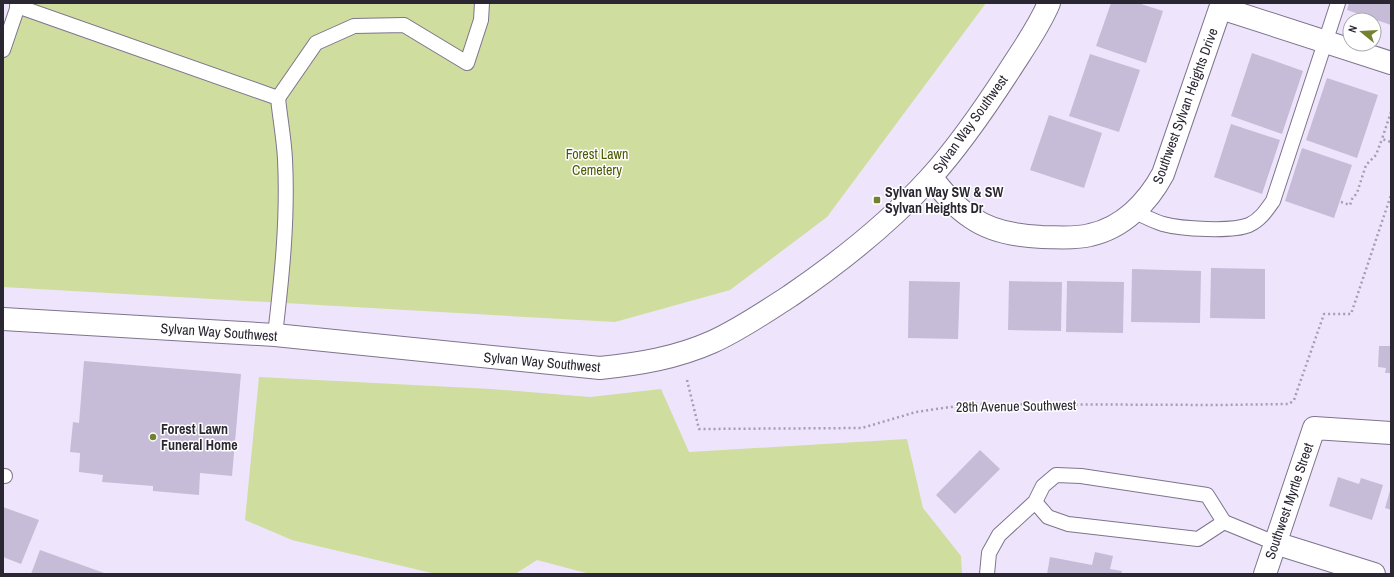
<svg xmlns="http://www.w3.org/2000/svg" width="1394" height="577" font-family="'Archivo Narrow',sans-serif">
<rect width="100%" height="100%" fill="#eee5fc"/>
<g fill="#cfdd9e">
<path d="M 13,3 L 986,3 L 827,217 L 730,290 L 615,322 L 3,287 L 3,34 Z"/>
<path d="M 259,377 L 491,389 L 590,397 L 661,389 L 689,452 L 907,439 L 923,508 L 961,556 L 962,574 L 590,574 L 537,560 L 515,574 L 436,574 L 292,540 L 245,520 Z"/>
</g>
<g fill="#c7bcd8">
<path d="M 1111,3 L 1138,3 L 1163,11 L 1146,63 L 1096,46 Z"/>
<path d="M 1349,3 L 1391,3 L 1391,25 L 1347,10 Z"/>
<path d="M 1252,53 L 1303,71 L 1282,134 L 1231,116 Z"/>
<path d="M 1090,54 L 1140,70 L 1119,132 L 1069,116 Z"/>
<path d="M 1327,78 L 1378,95 L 1357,158 L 1306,140 Z"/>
<path d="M 1049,115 L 1102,133 L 1084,188 L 1030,170 Z"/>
<path d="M 1231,124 L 1280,140 L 1262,194 L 1214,177 Z"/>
<path d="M 1302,148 L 1352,165 L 1334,218 L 1285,201 Z"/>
<path d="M 1211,268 L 1265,269 L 1265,319 L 1210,318 Z"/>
<path d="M 1132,269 L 1201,271 L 1200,323 L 1131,322 Z"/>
<path d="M 909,281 L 960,282 L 958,339 L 908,338 Z"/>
<path d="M 1009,281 L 1062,282 L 1061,331 L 1008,330 Z"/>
<path d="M 1067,281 L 1124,282 L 1123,333 L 1066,332 Z"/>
<path d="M 1379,346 L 1391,346 L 1391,373 L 1385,373 L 1386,368 L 1378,367 Z"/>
<path d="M 84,361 L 241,374 L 232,476 L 200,473 L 199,495 L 153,491 L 153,486 L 102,482 L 103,475 L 79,472 L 80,453 L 70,452 L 73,422 L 79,423 Z"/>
<path d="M 980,450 L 1000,469 L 955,514 L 936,495 Z"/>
<path d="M 1338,477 L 1359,484 L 1361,478 L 1383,485 L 1372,520 L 1329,506 Z"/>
<path d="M 1391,487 L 1391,510 L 1385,508 Z"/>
<path d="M 3,507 L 39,520 L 21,564 L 3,557 Z"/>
<path d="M 40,550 L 107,574 L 31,574 Z"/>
<path d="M 1095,552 L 1113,556 L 1110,569 L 1122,571 L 1121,574 L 1047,574 L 1050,557 L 1092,565 Z"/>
</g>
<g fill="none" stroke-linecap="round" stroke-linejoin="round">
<defs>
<g id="service">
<path d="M 17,6 L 278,98 C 280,118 284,139 285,159 C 288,218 282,276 275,335"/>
<path d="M 3,50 L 19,3"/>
<path d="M 278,98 L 316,43 L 354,26 L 404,25 L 467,63 L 481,20 L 482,3"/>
<path d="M 1135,212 C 1144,216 1153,221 1163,224 C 1181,229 1232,232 1249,225 C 1260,220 1266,211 1273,201 L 1338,3"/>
<path d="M 3,476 L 5,476"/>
<path d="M 1035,502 L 1048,517 L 1068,524 L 1198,539 L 1224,522 L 1275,543"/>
<path d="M 987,574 L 989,553 L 999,535 L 1035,502 L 1043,486 L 1056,475 L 1081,476 L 1207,495 L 1224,522"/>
</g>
<g id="minor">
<path d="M 1221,8 L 1391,63"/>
<path d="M 931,177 C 943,192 955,207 972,218 C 992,232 1018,236 1042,237 C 1058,237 1075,239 1090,235 C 1123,228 1148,202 1163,174 L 1222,3"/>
<path d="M 1275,543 L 1374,574"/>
<path d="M 1265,574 L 1314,428 L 1391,433"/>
</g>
<path id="tertiary" d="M 3,319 L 275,335 L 600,368 C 639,364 676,358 712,342 C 739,330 765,312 790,296 C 840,262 889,223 930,178 C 960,145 985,108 1009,71 C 1023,49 1039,27 1049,3"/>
</defs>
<use href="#service" stroke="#7e748d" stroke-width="16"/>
<use href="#minor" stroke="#7e748d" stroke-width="24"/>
<use href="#tertiary" stroke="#7e748d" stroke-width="24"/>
<g stroke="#a59eb0" stroke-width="2.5" stroke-dasharray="2 3" stroke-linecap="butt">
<path d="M 1391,112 L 1382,139 L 1391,142"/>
<path d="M 1341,202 L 1350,205 L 1352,199 L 1357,193 L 1366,165 L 1376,155 L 1382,139"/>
<path d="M 687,380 L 699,429 L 862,428 L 916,412 L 971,404 L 1219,405 L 1289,404 L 1294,400 L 1296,394 L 1324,314 L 1351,314 L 1391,195"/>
</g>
<use href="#service" stroke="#fff" stroke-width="14"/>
<use href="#minor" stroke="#fff" stroke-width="22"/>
<use href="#tertiary" stroke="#fff" stroke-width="22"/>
</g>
<g fill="#738230" stroke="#fff" stroke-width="1.5">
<rect x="873" y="196" width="8" height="8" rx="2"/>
<circle cx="153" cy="437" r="4"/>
</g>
<g text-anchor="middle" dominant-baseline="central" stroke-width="3" stroke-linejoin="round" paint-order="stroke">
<g font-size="14" fill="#2b2732" stroke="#fff">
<text transform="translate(1185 106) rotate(-70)">Southwest Sylvan Heights Drive</text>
<text transform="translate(970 124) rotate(-54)">Sylvan Way Southwest</text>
<text transform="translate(219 332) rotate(4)">Sylvan Way Southwest</text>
<text transform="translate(542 362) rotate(5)">Sylvan Way Southwest</text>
<text transform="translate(1016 406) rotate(-1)">28th Avenue Southwest</text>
<text transform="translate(1289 501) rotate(-71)">Southwest Myrtle Street</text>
</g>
<g font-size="14" fill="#4d5900" stroke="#fff">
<text x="597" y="154">Forest Lawn<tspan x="597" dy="16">Cemetery</tspan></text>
</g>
<g font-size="14" font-weight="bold" fill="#2b2732" stroke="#fff" text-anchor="start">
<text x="885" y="192">Sylvan Way SW &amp; SW<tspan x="885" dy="16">Sylvan Heights Dr</tspan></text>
<text x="161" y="429">Forest Lawn<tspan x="161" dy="16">Funeral Home</tspan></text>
</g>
</g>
<rect width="1394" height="577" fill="none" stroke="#2b2732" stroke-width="8"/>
<g transform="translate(1362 32) rotate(288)"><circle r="19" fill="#ffffff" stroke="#aaa9ad"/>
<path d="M0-3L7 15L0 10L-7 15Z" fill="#738230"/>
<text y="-6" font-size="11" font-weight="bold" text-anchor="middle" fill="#2b2732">N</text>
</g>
</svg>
